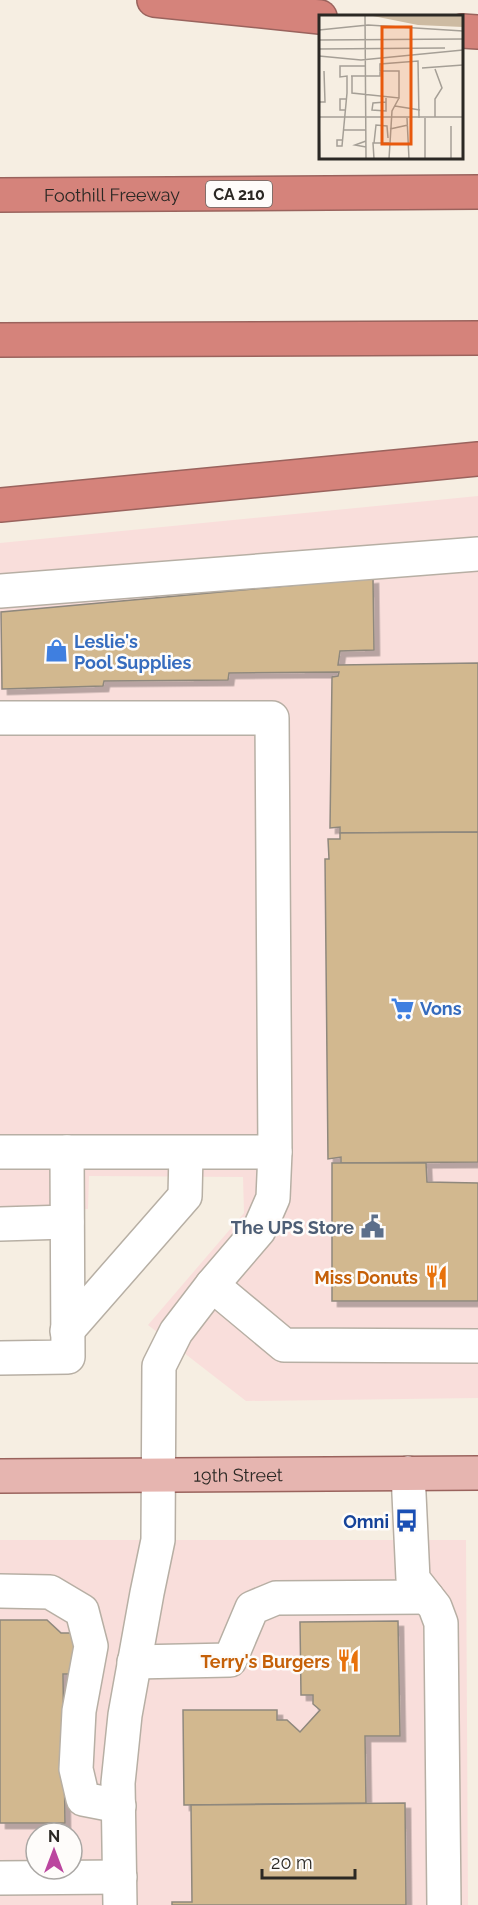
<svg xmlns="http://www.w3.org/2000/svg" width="478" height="1905" font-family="Raleway,sans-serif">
<defs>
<filter id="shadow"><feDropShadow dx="5.5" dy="5.5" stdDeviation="0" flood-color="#0004"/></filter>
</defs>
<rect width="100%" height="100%" fill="#f6eee2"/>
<g fill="#f9dedb" fill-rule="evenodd">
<path d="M 478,496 L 478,1398 L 246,1401 L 148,1325 L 244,1213 L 243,1177 L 89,1176 L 88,1209 L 0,1209 L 0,543 Z"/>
<path d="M 0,1540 L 466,1540 L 468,1905 L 0,1905 ZM 36,1833 L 72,1833 L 72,1869 L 36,1869 Z"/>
</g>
<g fill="#d2b88f" stroke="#8f887d" stroke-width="1.5" filter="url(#shadow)">
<path d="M 373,578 L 374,650 L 340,651 L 338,665 L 478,663 L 478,832 L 340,833 L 340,827 L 330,828 L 332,677 L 338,676 L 339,672 L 229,673 L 228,680 L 104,681 L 103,686 L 2,689 L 1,612 Z"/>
<path d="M 478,832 L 478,1162 L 341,1163 L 341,1157 L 328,1159 L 325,859 L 329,859 L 328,839 L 340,839 L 340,833 Z"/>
<path d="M 332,1163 L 426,1163 L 427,1182 L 478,1183 L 478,1301 L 332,1301 Z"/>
<path d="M 0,1620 L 47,1620 L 61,1633 L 81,1633 L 81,1674 L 63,1674 L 65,1823 L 0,1823 Z"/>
<path d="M 398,1621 L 400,1736 L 365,1736 L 366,1803 L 184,1805 L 183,1710 L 277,1710 L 277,1720 L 287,1720 L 300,1732 L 320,1710 L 313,1704 L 313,1695 L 301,1695 L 300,1622 Z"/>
<path d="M 405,1803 L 406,1905 L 172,1905 L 172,1902 L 192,1902 L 191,1805 Z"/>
</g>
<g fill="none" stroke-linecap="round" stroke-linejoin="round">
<defs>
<g id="minor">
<path d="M 0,591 L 478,554"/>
<path d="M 0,718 L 272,718 L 275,1152 L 0,1152"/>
<path d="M 0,1224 L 67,1222"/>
<path d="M 212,1285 L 284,1345 L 478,1346"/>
<path d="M 67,1331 L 185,1196 L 186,1153"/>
<path d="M 0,1358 L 68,1357 L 67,1152"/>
<path d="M 408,1473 L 413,1579 L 435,1607 L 441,1623 L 444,1905"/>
<path d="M 0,1591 L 50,1592 L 82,1611 L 91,1646 L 79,1711 L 76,1769 L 83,1799 L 119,1806"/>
<path d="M 134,1662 L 230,1660 L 252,1608 L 276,1598 L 427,1597"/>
<path d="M 0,1878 L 120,1877"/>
<path d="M 120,1905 L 118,1783 L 125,1715 L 147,1593 L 158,1540 L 159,1366 L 176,1332 L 212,1285 L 259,1230 L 273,1198 L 275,1152"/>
</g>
<g id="major">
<path id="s1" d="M 0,1476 L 478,1473"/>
</g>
<g id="highway">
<path d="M 154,0 L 320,17"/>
<path d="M 462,31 L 478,32"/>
<path id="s2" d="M 0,195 L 478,192"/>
<path d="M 0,340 L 478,338"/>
<path d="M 0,505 L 478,459"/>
</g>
</defs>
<use href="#minor" stroke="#b7afa4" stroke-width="36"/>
<use href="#major" stroke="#9a635d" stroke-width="36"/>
<use href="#highway" stroke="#9a635d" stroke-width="36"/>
<use href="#minor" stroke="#fff" stroke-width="33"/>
<use href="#major" stroke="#e6b5b0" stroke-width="33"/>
<use href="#highway" stroke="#d5837b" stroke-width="33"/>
</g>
<defs>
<symbol id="shop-bare" viewBox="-9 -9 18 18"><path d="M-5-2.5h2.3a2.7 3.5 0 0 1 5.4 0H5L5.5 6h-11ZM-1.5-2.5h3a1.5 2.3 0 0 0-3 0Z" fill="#3f7fe0" stroke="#fefcfa" stroke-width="2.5" paint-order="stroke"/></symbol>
<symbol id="supermarket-bare" viewBox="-9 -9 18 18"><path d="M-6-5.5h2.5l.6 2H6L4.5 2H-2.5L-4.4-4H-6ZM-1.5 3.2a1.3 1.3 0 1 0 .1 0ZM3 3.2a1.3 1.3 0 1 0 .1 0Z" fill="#3f7fe0" stroke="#fefcfa" stroke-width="2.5" paint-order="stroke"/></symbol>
<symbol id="civic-bare" viewBox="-9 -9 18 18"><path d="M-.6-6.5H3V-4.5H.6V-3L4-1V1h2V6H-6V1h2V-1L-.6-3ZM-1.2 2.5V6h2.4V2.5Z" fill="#5c6f8a" stroke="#fefcfa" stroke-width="2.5" paint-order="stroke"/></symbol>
<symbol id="restaurant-bare" viewBox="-9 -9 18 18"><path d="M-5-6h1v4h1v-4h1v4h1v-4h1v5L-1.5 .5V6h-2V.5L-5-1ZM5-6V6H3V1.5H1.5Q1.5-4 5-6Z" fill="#e8710a" stroke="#fefcfa" stroke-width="2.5" paint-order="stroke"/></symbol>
<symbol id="bus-bare" viewBox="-9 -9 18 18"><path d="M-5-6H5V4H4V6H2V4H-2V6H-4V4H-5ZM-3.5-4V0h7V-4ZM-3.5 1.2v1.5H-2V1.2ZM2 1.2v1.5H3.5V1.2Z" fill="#1a4fb4" stroke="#fefcfa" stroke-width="2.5" paint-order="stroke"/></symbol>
</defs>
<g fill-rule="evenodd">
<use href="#shop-bare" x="40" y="634" width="33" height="33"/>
<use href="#supermarket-bare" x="386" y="992" width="33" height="33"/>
<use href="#civic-bare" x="356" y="1210" width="33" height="33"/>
<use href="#restaurant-bare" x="420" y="1260" width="33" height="33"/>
<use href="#bus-bare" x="390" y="1504" width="33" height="33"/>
<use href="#restaurant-bare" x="332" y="1644" width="33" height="33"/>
</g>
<g text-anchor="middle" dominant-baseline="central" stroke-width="5" stroke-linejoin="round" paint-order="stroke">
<rect fill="#fefcfa" stroke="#6a6864" stroke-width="1.5" x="206" y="181" width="66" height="26" rx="4.5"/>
<g font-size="16" font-weight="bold" fill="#2b2824">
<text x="239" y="194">CA 210</text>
</g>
<g font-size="18" fill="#2b2824" stroke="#fefcfa">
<text stroke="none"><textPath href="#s2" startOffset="112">Foothill Freeway</textPath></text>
<text stroke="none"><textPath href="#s1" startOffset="238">19th Street</textPath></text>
</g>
<g font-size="18" font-weight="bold" fill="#366cbe" stroke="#fefcfa" text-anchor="start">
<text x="74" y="641">Leslie's<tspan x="74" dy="21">Pool Supplies</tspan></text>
<text x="420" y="1008">Vons</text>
</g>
<g font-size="18" font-weight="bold" fill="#4e5e75" stroke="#fefcfa" text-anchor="end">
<text x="354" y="1227">The UPS Store</text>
</g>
<g font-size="18" font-weight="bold" fill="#c56008" stroke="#fefcfa" text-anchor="end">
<text x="418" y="1277">Miss Donuts</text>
<text x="330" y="1661">Terry's Burgers</text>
</g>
<g font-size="18" font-weight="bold" fill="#164399" stroke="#fefcfa" text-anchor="end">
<text x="389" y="1521">Omni</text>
</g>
</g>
<g transform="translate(319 15)">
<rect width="144" height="144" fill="#f6eee2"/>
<path d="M 49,0 L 144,0 L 144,12 L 99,10 Z" fill="#cdbba2"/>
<path fill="none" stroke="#a59f96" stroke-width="1.5" d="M 46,0 L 47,144M 0,15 L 49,10 L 144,16M 0,25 L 144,24M 0,34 L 126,33M 0,41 L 42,45 L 144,35M 103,53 L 144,50M 32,61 L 61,61 L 61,57M 33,61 L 33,78 L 80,83 L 80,56 L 61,56 L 61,49 L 99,46 L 100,103M 67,83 L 67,96 L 53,95 L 54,88 L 67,87M 27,84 L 21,84 L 21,95 L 27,95M 0,87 L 6,87 L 5,56M 76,91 L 101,95M 0,102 L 144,102M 116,102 L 116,84 L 123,73 L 116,54M 0,103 L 1,144M 88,103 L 90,144M 106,103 L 106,144M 132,111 L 132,144M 71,114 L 89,110M 24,115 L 47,115M 23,125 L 18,125 L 18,131 L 23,131 L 28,78 L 28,61 L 21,62 L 21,51 L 46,51M 47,126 L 36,130 L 47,132M 55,128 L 57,110 L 68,111 L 69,123M 55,144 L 54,128 L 70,128M 70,144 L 73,96 L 80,83"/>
<path fill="#e8590c" fill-opacity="0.15" stroke="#e8590c" stroke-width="3" d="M 63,12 L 92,12 L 92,129 L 63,129 Z"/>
<rect width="144" height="144" fill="none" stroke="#2b2824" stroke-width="3"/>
</g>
<g transform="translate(54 1851)"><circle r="28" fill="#fefcfa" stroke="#aaa7a4" stroke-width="1.5"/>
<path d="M0-4.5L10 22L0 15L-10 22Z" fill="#bb469f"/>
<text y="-9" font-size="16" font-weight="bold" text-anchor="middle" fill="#2b2824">N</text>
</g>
<path d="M262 1869v9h93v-9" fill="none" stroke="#2b2824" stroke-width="3"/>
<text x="271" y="1869" font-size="18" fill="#2b2824" stroke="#fefcfa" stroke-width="4.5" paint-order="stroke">20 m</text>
</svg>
